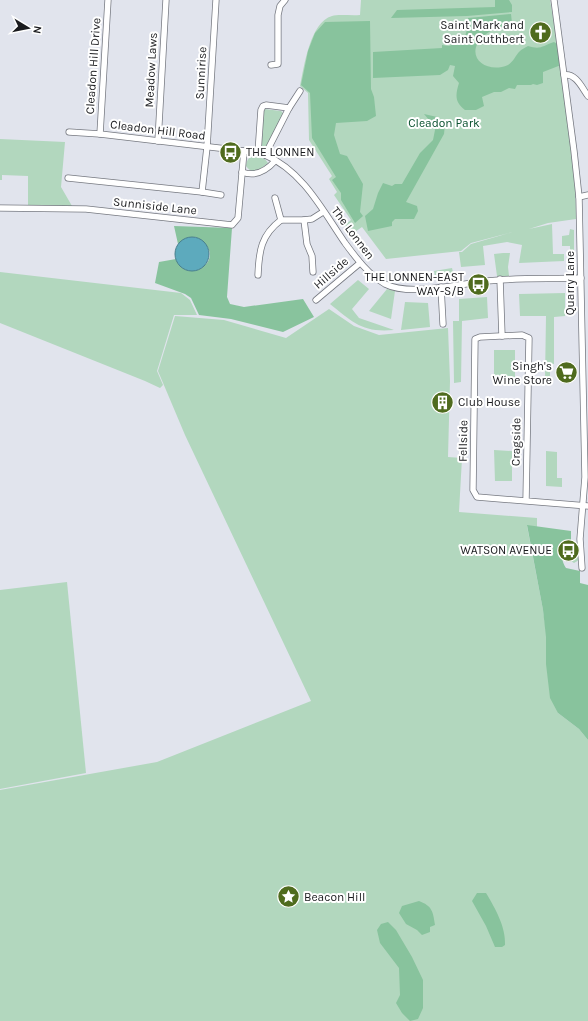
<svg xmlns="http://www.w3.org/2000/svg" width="588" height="1021" font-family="Karla,sans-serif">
<rect width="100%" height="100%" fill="#e1e4ed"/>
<g fill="#b2d7be">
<path d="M 361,0 L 550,0 C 557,39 563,79 568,118 C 572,151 576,185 576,219 L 548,223 L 529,229 L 552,224 L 553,254 L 564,254 L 564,261 L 519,263 L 522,245 L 507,242 L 483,246 L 485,265 L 461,267 L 459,252 L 462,252 L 471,244 L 513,232 L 471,243 L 461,251 L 386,259 L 362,227 L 352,234 L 345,225 L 351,220 L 334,195 L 337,192 L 329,179 L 332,176 L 309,140 L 308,93 L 300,86 C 304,67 310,22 332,16 C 338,14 352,16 360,15 Z"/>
<path d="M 264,109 L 281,111 L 284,114 L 265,152 L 261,149 Z"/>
<path d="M 0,139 L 65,142 L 61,187 L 72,206 L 28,206 L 28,176 L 2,175 L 2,180 L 0,180 Z"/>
<path d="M 253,156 L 265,159 L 268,163 C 260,169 253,176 246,166 C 247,160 248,158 253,156 Z"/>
<path d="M 570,229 L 574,230 L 574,252 L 570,252 L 570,246 L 562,246 L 562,236 L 569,235 Z"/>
<path d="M 503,253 L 510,253 L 508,267 L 509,276 L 497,276 L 494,254 Z"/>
<path d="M 452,268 L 454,277 L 436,280 L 434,271 Z"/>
<path d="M 0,272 L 181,293 L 190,300 L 197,315 L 174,315 L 157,371 L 163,385 L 160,388 L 145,381 L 0,323 Z"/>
<path d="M 358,280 L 369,289 L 352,309 L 359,318 L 394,330 C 362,333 353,322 330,304 Z"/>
<path d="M 387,289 L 395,291 L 391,319 L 369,311 Z"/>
<path d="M 565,293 L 565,316 L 554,317 L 554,364 L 550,364 L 550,376 L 548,379 L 545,379 L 546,316 L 520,316 L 519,294 Z"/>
<path d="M 487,297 L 488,318 L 462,321 L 461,382 L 454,383 L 453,321 L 459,321 L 459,299 Z"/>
<path d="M 405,302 L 428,303 L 430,327 L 401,330 Z"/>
<path d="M 329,309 L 354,326 L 379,335 L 448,328 L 450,381 L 448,457 L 462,458 L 459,512 L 537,518 L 537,527 L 527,526 L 543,610 L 558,713 L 579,729 L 588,740 L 588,1021 L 0,1021 L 0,790 L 157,762 L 311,701 L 185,435 L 158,371 L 175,316 L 224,320 L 286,338 Z"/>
<path d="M 494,350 L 515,350 L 515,384 L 509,384 L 506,381 L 494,381 Z"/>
<path d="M 494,450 L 512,451 L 512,481 L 495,481 Z"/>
<path d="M 546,451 L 557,452 L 557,478 L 562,478 L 562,487 L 546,486 Z"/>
<path d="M 577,550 L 578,551 L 579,560 L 574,563 L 571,561 L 571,558 Z"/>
<path d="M 67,582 L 86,773 L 0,789 L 0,590 Z"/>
</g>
<g fill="#88c39d">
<path d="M 495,0 L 509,0 L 512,5 L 512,12 L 467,16 L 391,18 L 397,10 L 495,7 Z"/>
<path d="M 511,14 L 512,23 C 504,27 492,29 486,34 C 461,54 485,75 508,65 C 514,61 515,56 520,51 C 522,49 526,47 528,46 C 541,50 542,46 554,42 L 557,44 L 561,65 L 543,72 L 543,83 L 537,85 L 533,84 L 531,85 L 517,85 L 515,89 L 509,88 L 501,92 L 494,92 L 482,97 L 484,106 L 476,110 L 465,110 C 455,102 455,96 459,83 L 453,76 L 455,66 L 450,65 L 448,70 L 440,75 L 373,78 L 373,52 L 442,48 L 442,45 L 449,46 L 459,42 L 465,36 L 468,27 L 468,18 Z"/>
<path d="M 370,21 L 371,89 L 374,97 L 376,116 L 367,121 L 336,123 L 334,135 L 340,154 L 347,156 L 363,184 L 360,212 L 363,216 L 355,223 L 341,200 L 341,193 L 332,180 L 336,177 L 312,138 L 310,93 L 301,85 L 308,51 L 315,33 L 325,22 Z"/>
<path d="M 424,114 L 437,117 L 445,124 L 444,134 L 406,202 L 417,206 L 418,211 L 414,219 L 395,219 L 392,222 L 392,226 L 368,231 L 365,216 L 373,209 L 378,193 L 383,183 L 392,186 L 395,184 L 402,184 L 420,153 L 433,140 L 435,130 L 434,126 Z"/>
<path d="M 174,226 L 232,228 L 227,297 L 230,304 L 244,307 L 303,299 L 314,317 L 283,332 L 231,319 L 199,315 L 191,298 L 185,294 L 155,283 L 159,262 L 176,259 C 187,283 218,265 208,248 C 206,244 199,240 196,237 L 187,238 L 178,244 Z"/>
<path d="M 527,525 L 571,531 L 571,541 C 563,550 559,557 566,568 L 580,571 L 580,583 L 588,585 L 588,740 L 579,729 L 558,713 L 550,698 L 546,664 L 546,637 L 543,610 Z"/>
<path d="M 477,893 L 486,893 C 495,908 506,927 505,945 L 502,947 L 495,947 L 486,926 L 472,901 Z"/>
<path d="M 419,901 C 432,906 433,911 435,925 L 430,927 L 430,932 L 422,935 L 417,930 L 406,924 L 399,913 L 402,906 Z"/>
<path d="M 388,922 L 396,930 L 412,957 L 423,980 L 423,1008 L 418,1019 L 410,1021 L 402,1013 L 396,1003 L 400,995 L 399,968 L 380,943 L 377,930 L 381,924 Z"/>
</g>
<circle fill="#5daabd" stroke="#497f8d" cx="192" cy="254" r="17"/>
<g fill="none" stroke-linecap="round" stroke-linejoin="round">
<defs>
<g id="minor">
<path d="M 554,0 L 574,151 L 579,197 L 585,477 L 580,539 L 582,568"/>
<path d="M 271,65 L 278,64 L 278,15 L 280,6 L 285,0"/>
<path d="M 564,75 C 576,73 582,88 588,96"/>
<path d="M 289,108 L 300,91"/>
<path d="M 69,132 L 100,134 L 244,151 C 251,152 259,152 265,155 C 303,171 323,211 345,243 C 356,258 369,275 385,284 C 413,298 468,281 499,280 C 526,278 553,279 581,278"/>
<path d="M 100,134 L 108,0"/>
<path d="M 158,141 L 166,0"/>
<path d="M 258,153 L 261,110 L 263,106 L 266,105 L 289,108 L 265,155"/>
<path d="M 242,172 C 255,177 266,171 275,161"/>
<path d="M 68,178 L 202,192 L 207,147 L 216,0"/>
<path d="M 202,192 L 221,195"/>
<path d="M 579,197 L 588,195"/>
<path d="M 275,198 L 281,220"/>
<path d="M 0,208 L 86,209 L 232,225 L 238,218 L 244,151"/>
<path d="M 304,220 L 307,244 L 312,256 L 313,272"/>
<path d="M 258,275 C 259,251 261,235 281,220 L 304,220 L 312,219 L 323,212"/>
<path d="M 500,279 L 502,336"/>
<path d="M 441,287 L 443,324"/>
<path d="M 316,300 L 360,263"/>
<path d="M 526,501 L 529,338 L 522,335 L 480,337 L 475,339 L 473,490 L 477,497 L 588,506"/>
</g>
</defs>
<use href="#minor" stroke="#767981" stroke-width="7"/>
<use href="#minor" stroke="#fff" stroke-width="5.5"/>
</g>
<defs>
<symbol id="church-disc" viewBox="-11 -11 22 22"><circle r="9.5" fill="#4f6b1e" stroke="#fff"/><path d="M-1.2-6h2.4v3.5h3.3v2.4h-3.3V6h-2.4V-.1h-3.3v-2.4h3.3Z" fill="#fff"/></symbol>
<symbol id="bus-disc" viewBox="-11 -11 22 22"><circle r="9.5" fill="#4f6b1e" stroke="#fff"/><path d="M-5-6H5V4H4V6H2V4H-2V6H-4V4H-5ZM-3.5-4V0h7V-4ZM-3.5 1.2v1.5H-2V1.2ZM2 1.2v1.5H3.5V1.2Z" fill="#fff"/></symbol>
<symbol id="supermarket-disc" viewBox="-11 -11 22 22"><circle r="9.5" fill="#4f6b1e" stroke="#fff"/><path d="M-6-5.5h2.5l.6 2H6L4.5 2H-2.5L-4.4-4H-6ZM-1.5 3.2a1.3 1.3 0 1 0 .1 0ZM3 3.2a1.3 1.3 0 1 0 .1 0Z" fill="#fff"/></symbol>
<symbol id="building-disc" viewBox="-11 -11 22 22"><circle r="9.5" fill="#4f6b1e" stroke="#fff"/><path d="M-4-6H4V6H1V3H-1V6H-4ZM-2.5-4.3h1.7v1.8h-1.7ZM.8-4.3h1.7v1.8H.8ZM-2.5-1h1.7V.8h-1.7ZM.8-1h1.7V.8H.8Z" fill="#fff"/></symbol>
<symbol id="sight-disc" viewBox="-11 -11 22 22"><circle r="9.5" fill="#4f6b1e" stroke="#fff"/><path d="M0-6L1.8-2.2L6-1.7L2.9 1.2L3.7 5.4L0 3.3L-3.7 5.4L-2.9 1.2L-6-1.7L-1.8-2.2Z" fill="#fff"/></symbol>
</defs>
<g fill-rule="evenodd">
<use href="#church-disc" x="528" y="20" width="25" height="25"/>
<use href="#bus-disc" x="218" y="140" width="25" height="25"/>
<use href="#bus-disc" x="466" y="272" width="25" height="25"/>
<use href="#supermarket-disc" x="554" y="360" width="25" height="25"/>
<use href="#building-disc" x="430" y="390" width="25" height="25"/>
<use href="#bus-disc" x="556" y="538" width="25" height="25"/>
<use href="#sight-disc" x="276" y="884" width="25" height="25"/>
</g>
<g text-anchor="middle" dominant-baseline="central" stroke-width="4" stroke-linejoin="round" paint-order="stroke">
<g font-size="12" fill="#1a1b1e" stroke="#fff" text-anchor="end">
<text x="524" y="25">Saint Mark and<tspan x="524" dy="14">Saint Cuthbert</tspan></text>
<text x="246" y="152" text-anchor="start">THE LONNEN</text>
<text x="464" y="277">THE LONNEN-EAST<tspan x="464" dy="14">WAY-S/B</tspan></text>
<text x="552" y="366">Singh's<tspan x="552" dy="14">Wine Store</tspan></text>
<text x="458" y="402" text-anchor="start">Club House</text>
<text x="552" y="550">WATSON AVENUE</text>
<text x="304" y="897" text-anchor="start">Beacon Hill</text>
</g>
<g font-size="12" fill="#1a1b1e" stroke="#fff">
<text transform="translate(93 66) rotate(-86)">Cleadon Hill Drive</text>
<text transform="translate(151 70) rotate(-87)">Meadow Laws</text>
<text transform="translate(201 73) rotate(-87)">Sunnirise</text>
<text transform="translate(158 130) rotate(7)">Cleadon Hill Road</text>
<text transform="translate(155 206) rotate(6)">Sunniside Lane</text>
<text transform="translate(353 233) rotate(53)">The Lonnen</text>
<text transform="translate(331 273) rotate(-41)">Hillside</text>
<text transform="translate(570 283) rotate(-90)">Quarry Lane</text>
<text transform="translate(463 441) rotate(-89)">Fellside</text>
<text transform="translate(516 442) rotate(-89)">Cragside</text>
</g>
<g font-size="12" fill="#08502e" stroke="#fff">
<text x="444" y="123">Cleadon Park</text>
</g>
</g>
<g transform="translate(28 28) rotate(100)" stroke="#ffffff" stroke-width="3" paint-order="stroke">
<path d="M0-3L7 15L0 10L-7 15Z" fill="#1a1b1e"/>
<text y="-6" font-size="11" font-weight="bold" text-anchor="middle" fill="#1a1b1e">N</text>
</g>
</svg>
